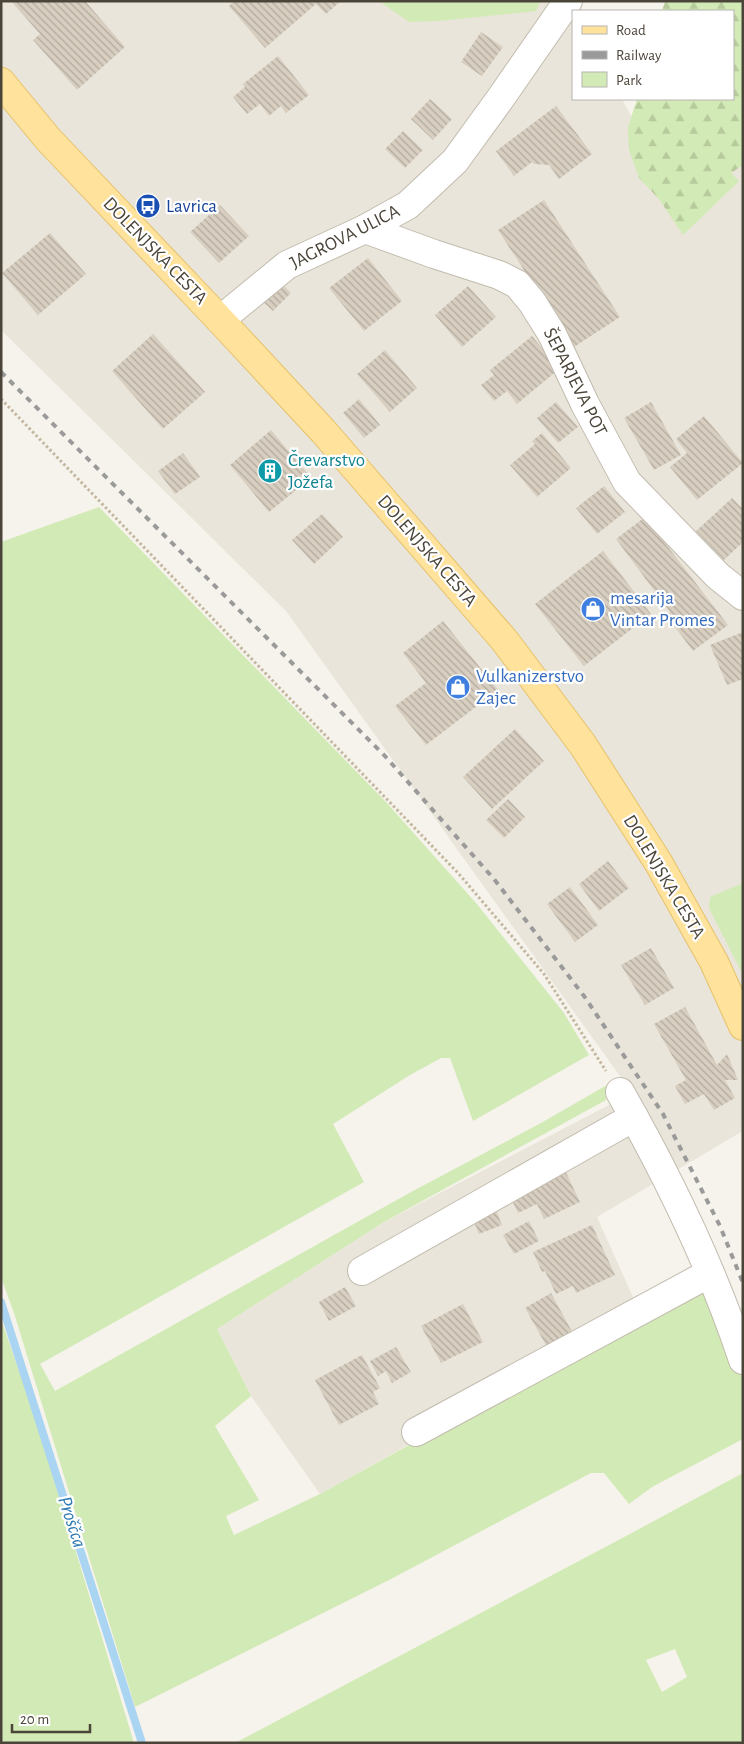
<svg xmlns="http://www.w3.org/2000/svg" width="744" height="1744" font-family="'Alegreya Sans',sans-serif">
<defs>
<pattern id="forest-firs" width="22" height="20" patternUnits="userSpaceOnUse" patternTransform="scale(1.25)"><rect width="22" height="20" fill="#d2eab5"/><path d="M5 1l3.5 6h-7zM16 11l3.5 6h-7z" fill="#b6ca9c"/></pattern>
<pattern id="building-back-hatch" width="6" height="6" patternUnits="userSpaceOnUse" patternTransform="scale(1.25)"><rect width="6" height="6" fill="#d8cfc1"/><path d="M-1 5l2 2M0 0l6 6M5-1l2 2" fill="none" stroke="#b1aa9e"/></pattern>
</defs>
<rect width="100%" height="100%" fill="#f6f3ec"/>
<path fill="#eae5da" d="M 1,1 L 571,1 L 573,11 L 573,99 L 622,99 L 647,145 L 743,135 L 743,1131 L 597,1217 L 641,1315 L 320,1494 L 251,1396 L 217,1329 L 384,1222 L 609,1105 L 630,1090 L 286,611 L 1,330 Z"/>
<g fill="#d2eab5" fill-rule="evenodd">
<path d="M 379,1 L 541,1 L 536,11 L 439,21 L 409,22 Z"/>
<path d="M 99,507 L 386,802 L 476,903 L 564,1013 L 589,1055 L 473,1121 L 450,1058 L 441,1058 L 410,1075 L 333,1124 L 364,1182 L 40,1364 L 55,1391 L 411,1192 L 541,1123 L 607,1085 L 606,1100 L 384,1222 L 217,1329 L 251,1396 L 215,1426 L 259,1500 L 226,1516 L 234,1535 L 320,1494 L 700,1285 L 731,1342 L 743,1379 L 743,1439 L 652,1487 L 629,1504 L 604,1473 L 591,1473 L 391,1579 L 135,1707 L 14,1313 L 1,1277 L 1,542 Z"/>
<path d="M 743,883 L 743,975 L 709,908 L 710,897 Z"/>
<path d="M 1,1319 L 35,1417 L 134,1743 L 1,1743 Z"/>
<path d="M 743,1473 L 743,1743 L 235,1743 L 628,1535 ZM 675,1649 L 687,1677 L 662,1692 L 646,1660 Z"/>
</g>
<path fill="url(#forest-firs)" d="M 665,1 L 743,1 L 743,165 L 731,173 L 739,181 L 683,235 L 659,199 L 639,178 L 629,150 L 628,127 L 637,99 L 733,99 L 733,11 L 662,11 Z"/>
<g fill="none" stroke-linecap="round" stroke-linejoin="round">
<path stroke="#a9d4f2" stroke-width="8" d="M 1,1302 L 142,1743"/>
</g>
<g fill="url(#building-back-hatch)">
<path d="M 11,1 L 85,1 L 125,47 L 77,90 L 33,40 L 40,34 Z"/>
<path d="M 234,1 L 341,1 L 326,14 L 316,4 L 265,48 L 229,6 Z"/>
<path d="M 481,32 L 503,47 L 482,76 L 461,62 Z"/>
<path d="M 278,56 L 309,95 L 286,113 L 281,106 L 269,116 L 260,104 L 247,114 L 233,97 L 245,87 L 243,84 Z"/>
<path d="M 430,99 L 452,119 L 433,140 L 411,119 Z"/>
<path d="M 556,106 L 592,154 L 559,179 L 549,165 L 534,164 L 532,162 L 514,176 L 496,151 Z"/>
<path d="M 403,131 L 423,150 L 405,168 L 385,149 Z"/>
<path d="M 544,200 L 620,317 L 574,347 L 498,230 Z"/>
<path d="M 220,205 L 249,236 L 219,263 L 190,232 Z"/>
<path d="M 50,233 L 86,274 L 38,315 L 2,273 Z"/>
<path d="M 368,258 L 402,301 L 364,331 L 329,288 Z"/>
<path d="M 275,277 L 291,293 L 273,311 L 257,296 Z"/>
<path d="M 468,286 L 496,317 L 462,347 L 435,315 Z"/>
<path d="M 153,334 L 205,392 L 163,429 L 112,371 Z"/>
<path d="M 532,336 L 559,369 L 517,404 L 507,391 L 494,401 L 481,385 L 494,375 L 490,370 Z"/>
<path d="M 385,350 L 417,388 L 390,412 L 357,374 Z"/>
<path d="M 359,399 L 380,425 L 364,438 L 343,413 Z"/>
<path d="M 556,402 L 578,427 L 558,443 L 537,418 Z"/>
<path d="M 651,402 L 681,455 L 654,470 L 624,418 Z"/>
<path d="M 704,416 L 743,463 L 697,500 L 670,467 L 687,453 L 676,439 Z"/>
<path d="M 271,430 L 311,478 L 269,512 L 230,465 Z"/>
<path d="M 542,433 L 571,468 L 537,497 L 510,465 L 535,444 L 532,441 Z"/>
<path d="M 183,453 L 200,477 L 175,494 L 158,471 Z"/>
<path d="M 604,486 L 625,512 L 597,534 L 576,508 Z"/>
<path d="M 732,498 L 743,509 L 743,542 L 724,560 L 696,531 Z"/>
<path d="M 322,514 L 343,537 L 314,564 L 292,540 Z"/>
<path d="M 645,517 L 728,625 L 693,651 L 666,615 L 670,612 L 616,539 Z"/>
<path d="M 603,551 L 651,614 L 584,666 L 535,604 Z"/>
<path d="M 443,621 L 498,690 L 426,745 L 395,706 L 426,683 L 403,653 Z"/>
<path d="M 743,632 L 743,679 L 727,685 L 710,645 Z"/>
<path d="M 515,729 L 544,761 L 492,809 L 463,777 Z"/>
<path d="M 508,799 L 525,817 L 504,838 L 486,820 Z"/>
<path d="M 608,861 L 629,888 L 599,911 L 579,884 Z"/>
<path d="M 570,887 L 598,925 L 575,942 L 547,904 Z"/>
<path d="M 651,948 L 674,988 L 645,1005 L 621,965 Z"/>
<path d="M 685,1007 L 717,1065 L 727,1054 L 738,1080 L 725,1080 L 735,1098 L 714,1110 L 704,1094 L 685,1104 L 675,1086 L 686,1080 L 654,1024 Z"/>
<path d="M 562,1164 L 580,1202 L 544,1219 L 537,1204 L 518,1213 L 507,1190 Z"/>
<path d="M 495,1207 L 502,1225 L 479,1234 L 472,1217 Z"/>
<path d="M 529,1221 L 539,1241 L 514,1254 L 503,1235 Z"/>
<path d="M 592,1225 L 615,1275 L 576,1293 L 573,1286 L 556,1294 L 545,1271 L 542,1272 L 533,1252 Z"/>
<path d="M 345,1287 L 356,1306 L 329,1321 L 319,1302 Z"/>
<path d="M 551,1293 L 575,1337 L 550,1352 L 525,1308 Z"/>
<path d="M 463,1304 L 483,1342 L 441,1363 L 421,1326 Z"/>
<path d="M 396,1347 L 411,1372 L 392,1383 L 386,1371 L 378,1376 L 370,1361 Z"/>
<path d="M 362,1355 L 380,1388 L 373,1392 L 379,1404 L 339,1425 L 315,1380 Z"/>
</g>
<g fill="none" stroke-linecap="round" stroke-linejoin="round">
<defs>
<g id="street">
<path d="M 365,229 L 434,254 L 499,275 L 517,284 L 532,302 L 552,334 L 585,404 L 627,482 L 718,576 L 743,596"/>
<path d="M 220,320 L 287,265 L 365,229 L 408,205 L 455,161 L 500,99 L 568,1"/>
<path d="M 620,1092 C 669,1178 712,1267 743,1360"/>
<path d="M 362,1271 L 634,1117"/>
<path d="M 416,1432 L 710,1273"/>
</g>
<path id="primary" d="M 1,82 L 48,139 L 220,320 L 324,432 L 505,641 L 583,745 L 658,862 L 714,962 L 743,1026"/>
</defs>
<use href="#street" stroke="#c2bbae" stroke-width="30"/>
<use href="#primary" stroke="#e6c16a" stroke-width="30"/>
<path stroke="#c4b79f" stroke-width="3" stroke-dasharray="2.5 2.5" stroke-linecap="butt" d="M 1,399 L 459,874 L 544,974 L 606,1071"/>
<use href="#street" stroke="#fff" stroke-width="28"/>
<use href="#primary" stroke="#ffe39c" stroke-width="28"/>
<path stroke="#9a9a9a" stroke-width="4" stroke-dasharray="6 6" stroke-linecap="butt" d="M 1,372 L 384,755 L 494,879 L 584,996 L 663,1114 L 720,1226 L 743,1283"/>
</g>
<defs>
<symbol id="bus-disc" viewBox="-11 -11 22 22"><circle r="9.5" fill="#1a4fb4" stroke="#fff"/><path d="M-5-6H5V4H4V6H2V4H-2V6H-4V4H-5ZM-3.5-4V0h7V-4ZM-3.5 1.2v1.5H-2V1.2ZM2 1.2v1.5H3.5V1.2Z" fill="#fff"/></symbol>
<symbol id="building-disc" viewBox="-11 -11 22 22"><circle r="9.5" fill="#0f9aa8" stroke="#fff"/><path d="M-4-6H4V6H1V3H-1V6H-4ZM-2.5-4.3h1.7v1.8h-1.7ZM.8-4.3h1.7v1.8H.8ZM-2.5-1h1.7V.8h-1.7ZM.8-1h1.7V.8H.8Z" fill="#fff"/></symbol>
<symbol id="shop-disc" viewBox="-11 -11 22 22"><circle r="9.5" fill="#3f7fe0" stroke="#fff"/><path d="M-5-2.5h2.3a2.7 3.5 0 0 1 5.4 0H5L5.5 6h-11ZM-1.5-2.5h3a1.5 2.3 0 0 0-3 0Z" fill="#fff"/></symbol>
</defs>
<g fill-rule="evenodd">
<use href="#bus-disc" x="134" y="192" width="28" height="28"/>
<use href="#building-disc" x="256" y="457" width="28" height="28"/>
<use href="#shop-disc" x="579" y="595" width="28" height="28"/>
<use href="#shop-disc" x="444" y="673" width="28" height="28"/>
</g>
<g text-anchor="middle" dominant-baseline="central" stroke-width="4.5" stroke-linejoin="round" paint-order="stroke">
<g font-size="19" fill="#164399" stroke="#fff" text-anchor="start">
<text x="166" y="206">Lavrica</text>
</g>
<g font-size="19" fill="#4b4439" stroke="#fff">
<text transform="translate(345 237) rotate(-27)">JAGROVA ULICA</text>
<text transform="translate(155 251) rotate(46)">DOLENJSKA CESTA</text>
<text transform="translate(575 382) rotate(63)">ŠEPARJEVA POT</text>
<text transform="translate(427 551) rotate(49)">DOLENJSKA CESTA</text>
<text transform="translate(664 877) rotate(59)">DOLENJSKA CESTA</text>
</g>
<g font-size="19" fill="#0d838f" stroke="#fff" text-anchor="start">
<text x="288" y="460">Črevarstvo<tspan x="288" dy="22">Jožefa</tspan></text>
</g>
<g font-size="19" fill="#366cbe" stroke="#fff" text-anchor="start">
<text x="610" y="598">mesarija<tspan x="610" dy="22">Vintar Promes</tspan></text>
<text x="476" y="676">Vulkanizerstvo<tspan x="476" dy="22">Zajec</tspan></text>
</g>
<g font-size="20" font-style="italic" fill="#2e7ab2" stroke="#fff">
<text transform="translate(72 1522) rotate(72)">Proščca</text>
</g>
</g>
<rect width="744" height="1744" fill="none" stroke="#4b4439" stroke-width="5"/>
<rect x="572" y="10" width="162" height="90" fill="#ffffff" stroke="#b7b4b0"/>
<rect x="582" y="26" width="25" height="8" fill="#ffe39c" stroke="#b7b4b0"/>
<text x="616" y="35" font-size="15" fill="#4b4439">Road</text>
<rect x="582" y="51" width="25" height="8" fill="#9a9a9a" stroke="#b7b4b0"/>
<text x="616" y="60" font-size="15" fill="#4b4439">Railway</text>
<rect x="582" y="72" width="25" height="15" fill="#d2eab5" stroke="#b7b4b0"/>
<text x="616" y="85" font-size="15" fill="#4b4439">Park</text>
<path d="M12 1724v8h78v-8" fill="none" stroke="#4b4439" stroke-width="2.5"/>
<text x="20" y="1724" font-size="15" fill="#4b4439" stroke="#ffffff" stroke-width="4" paint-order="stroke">20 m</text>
</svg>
